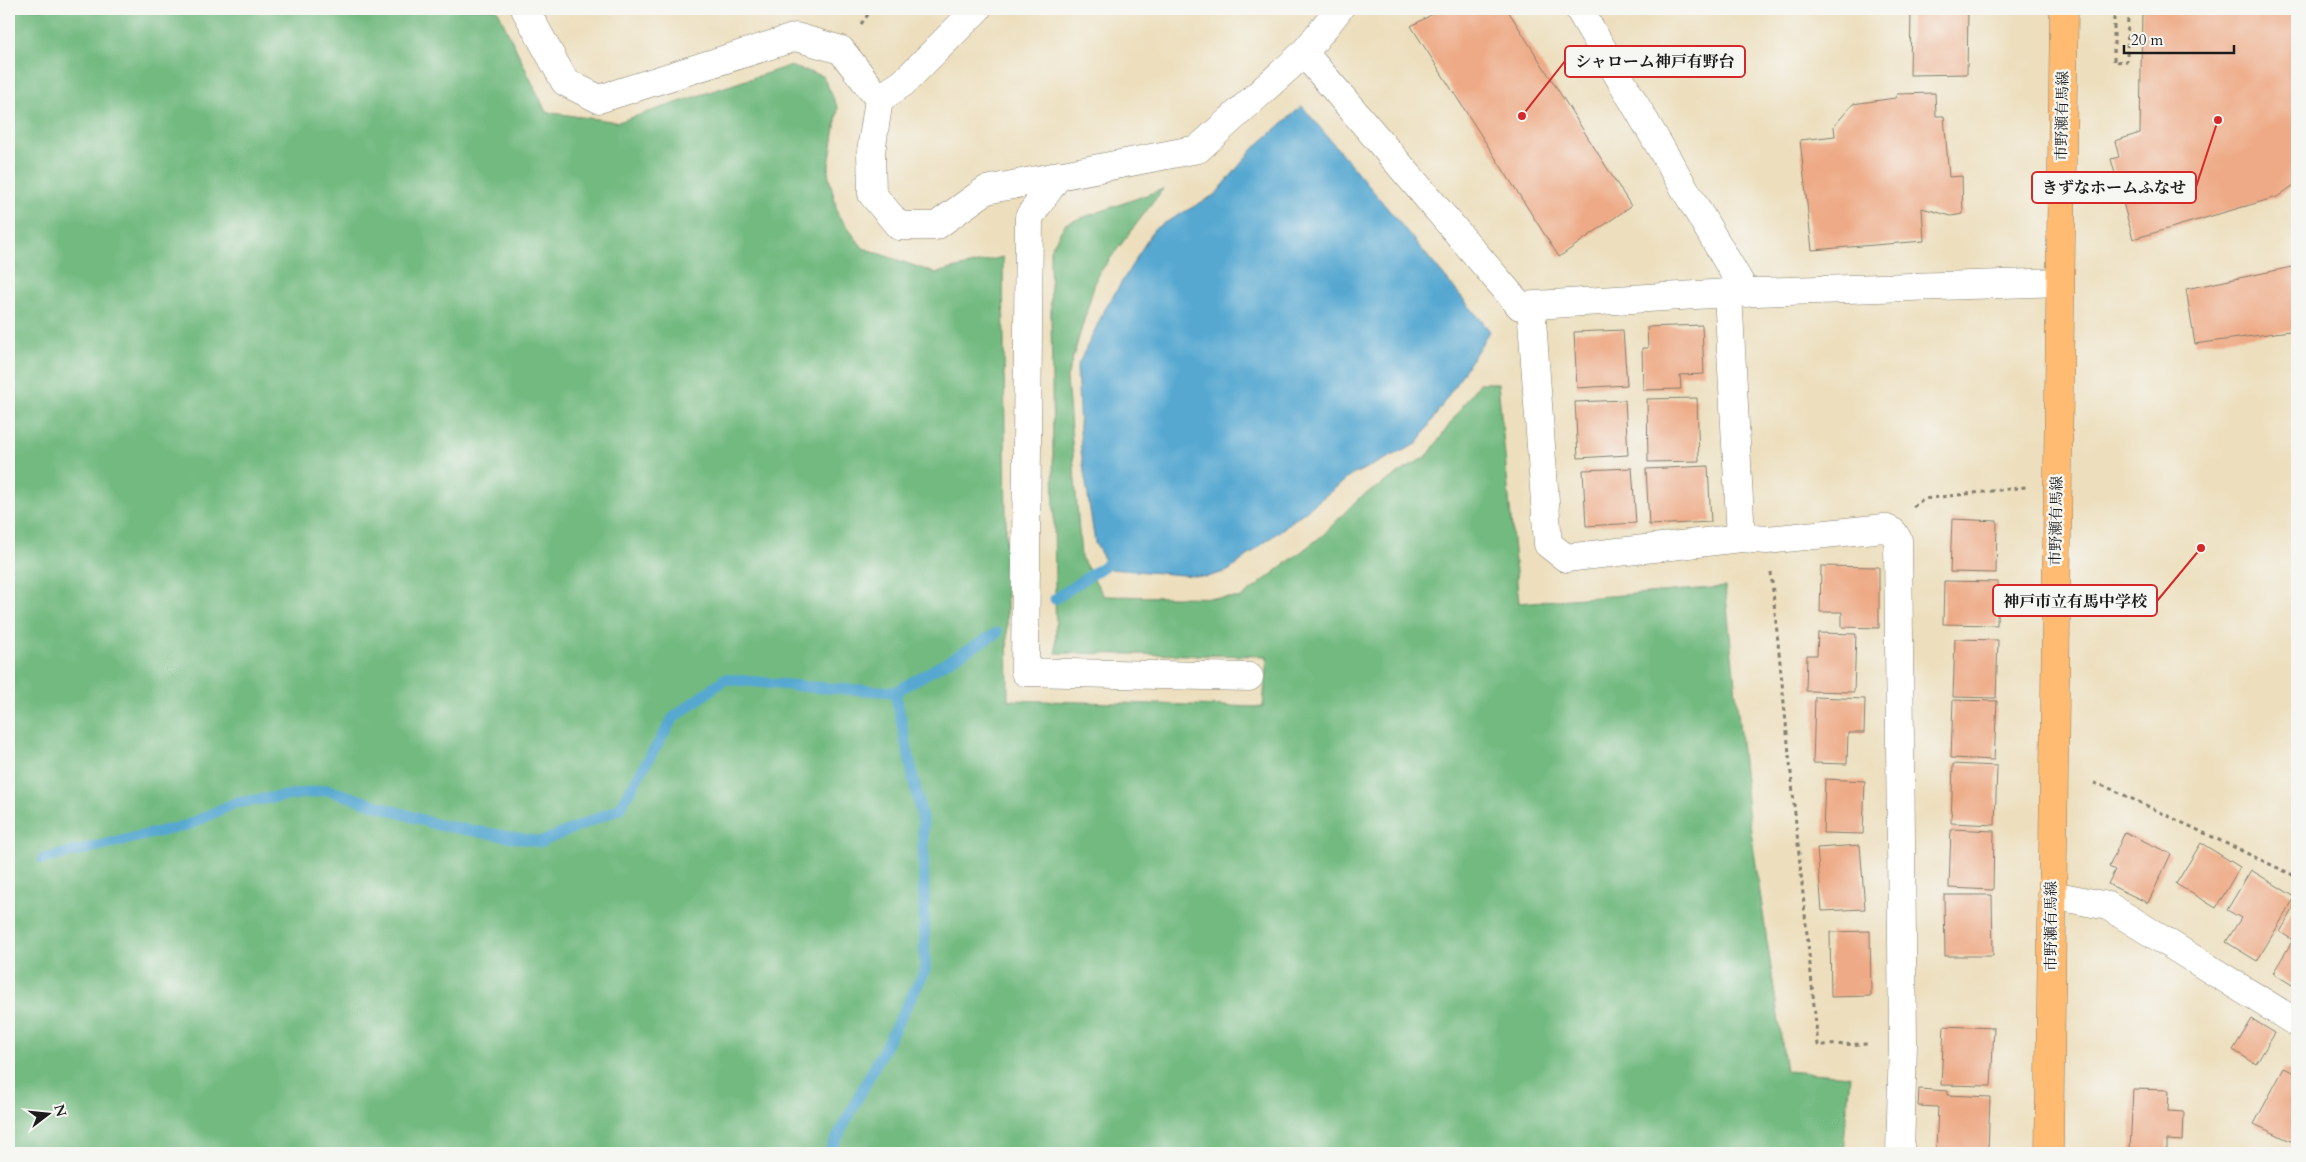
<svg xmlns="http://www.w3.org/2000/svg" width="2306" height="1162" font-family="Cardo,'Noto Serif JP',serif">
<rect width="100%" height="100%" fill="#f6f6f2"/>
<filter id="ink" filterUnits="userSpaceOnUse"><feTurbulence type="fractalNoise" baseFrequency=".02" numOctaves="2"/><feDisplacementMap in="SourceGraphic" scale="10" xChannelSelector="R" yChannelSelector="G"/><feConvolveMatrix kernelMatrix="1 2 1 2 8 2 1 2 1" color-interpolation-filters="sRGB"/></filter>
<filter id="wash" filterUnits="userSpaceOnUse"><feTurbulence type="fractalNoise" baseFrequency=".0096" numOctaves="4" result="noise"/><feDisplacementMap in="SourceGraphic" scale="20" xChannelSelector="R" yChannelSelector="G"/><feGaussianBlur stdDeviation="1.12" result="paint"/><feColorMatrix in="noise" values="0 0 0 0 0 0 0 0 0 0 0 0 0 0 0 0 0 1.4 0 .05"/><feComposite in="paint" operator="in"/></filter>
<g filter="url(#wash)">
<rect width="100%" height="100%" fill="#eddfbe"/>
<path fill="#72ba80" stroke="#476b4e" d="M 9,9 L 497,9 L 546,112 L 618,122 L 789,66 L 823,76 L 838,108 L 828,172 L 838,215 L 863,248 L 935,273 L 1003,257 L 1008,700 L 1263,707 L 1267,656 L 1056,653 L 1050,250 L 1065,224 L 1163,189 L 1097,276 L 1067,378 L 1081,557 L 1104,596 L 1241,598 L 1323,535 L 1358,499 L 1428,455 L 1479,383 L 1498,383 L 1519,603 L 1725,587 L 1748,810 L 1786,1071 L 1850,1076 L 1843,1153 L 9,1153 Z"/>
<path fill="#56a8d1" stroke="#396276" d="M 1302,106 L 1490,331 L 1417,444 L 1352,475 L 1228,571 L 1207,577 L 1110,569 L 1095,543 L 1081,451 L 1077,367 L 1104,311 L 1154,229 L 1216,194 L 1252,150 Z"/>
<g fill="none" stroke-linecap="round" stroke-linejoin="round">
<g stroke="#56a8d1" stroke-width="11">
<path d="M 1055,599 L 1107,564"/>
<path d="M 43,859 L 188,825 L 235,803 L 328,790 L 438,825 L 541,842 L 619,809 L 673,718 L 725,679 L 810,687 L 895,692 L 997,633"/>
<path d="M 829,1153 L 925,971 L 923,823 L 895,692"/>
</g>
</g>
<g id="blocks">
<g fill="#eeaa86">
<path d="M 1442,9 L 1507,9 L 1631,206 L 1559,257 L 1411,26 Z"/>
<path d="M 1911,9 L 1968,9 L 1967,74 L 1910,75 Z"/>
<path d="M 2142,9 L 2297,9 L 2297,183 L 2277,197 L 2133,239 L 2111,159 L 2119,157 L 2115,141 L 2140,133 Z"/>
<path d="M 1935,93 L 1936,116 L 1944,116 L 1949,177 L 1962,176 L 1963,214 L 1951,216 L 1922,208 L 1924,241 L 1812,250 L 1800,140 L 1835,136 L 1834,126 L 1853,104 L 1895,98 L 1897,94 Z"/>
<path d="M 2297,266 L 2297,330 L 2195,344 L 2186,289 Z"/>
<path d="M 1702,325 L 1704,374 L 1680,375 L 1681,389 L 1643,390 L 1642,348 L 1648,348 L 1647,327 Z"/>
<path d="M 1623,330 L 1627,385 L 1577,388 L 1574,332 Z"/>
<path d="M 1697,398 L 1699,461 L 1648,462 L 1647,399 Z"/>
<path d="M 1625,400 L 1628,455 L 1578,458 L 1575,402 Z"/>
<path d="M 1708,466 L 1711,522 L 1649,525 L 1646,469 Z"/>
<path d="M 1632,468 L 1636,523 L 1586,526 L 1583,470 Z"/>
<path d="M 1952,519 L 1997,521 L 1996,573 L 1950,572 Z"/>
<path d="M 1821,566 L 1879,567 L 1879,628 L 1842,627 L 1842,612 L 1820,612 Z"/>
<path d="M 1944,581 L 1998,582 L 1997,625 L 1943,624 Z"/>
<path d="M 1818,633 L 1856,634 L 1854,692 L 1806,691 L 1807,655 L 1817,655 Z"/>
<path d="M 1955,639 L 1998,640 L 1996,698 L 1953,697 Z"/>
<path d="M 1815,697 L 1865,699 L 1864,733 L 1848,733 L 1847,764 L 1813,763 Z"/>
<path d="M 1953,700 L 1997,701 L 1994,760 L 1951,758 Z"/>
<path d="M 1953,764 L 1997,766 L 1995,825 L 1951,823 Z"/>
<path d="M 1825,779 L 1865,781 L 1863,834 L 1823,833 Z"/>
<path d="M 1951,829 L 1994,831 L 1993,890 L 1949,888 Z"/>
<path d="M 2125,832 L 2171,854 L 2148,903 L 2108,884 L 2115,870 L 2109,867 Z"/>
<path d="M 2201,843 L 2240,867 L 2216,908 L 2176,884 Z"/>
<path d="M 1860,845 L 1865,909 L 1822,911 L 1817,848 Z"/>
<path d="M 2251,870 L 2295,897 L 2257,961 L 2226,942 L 2241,918 L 2227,910 Z"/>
<path d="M 1944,895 L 1992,895 L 1993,956 L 1945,956 Z"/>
<path d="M 2297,903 L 2297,988 L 2273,973 L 2293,940 L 2280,932 Z"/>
<path d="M 1870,931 L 1871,996 L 1831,997 L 1830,932 Z"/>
<path d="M 2252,1019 L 2275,1033 L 2256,1064 L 2233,1050 Z"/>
<path d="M 1944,1026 L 1994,1028 L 1991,1086 L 1941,1085 Z"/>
<path d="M 2284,1068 L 2297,1074 L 2297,1144 L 2254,1124 Z"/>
<path d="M 1919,1089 L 1948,1091 L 1948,1095 L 1990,1097 L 1988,1150 L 1936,1148 L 1938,1107 L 1918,1106 Z"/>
<path d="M 2133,1089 L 2169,1090 L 2168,1111 L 2184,1112 L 2183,1141 L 2167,1140 L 2167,1153 L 2130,1151 Z"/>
</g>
</g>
</g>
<g filter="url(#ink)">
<use href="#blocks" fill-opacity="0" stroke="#847e6d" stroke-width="1"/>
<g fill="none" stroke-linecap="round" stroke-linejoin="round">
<defs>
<g id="minor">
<path d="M 525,9 L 565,82 L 599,99 L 796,37 L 841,50 L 879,99 L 871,152 L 872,194 L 899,226 L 936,226 L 986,190 L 1198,149 L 1304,53 L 1339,9"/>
<path d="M 1579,9 L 1746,293"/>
<path d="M 1304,53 L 1520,306 L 1728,293 L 2060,282"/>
<path d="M 879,99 L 903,83 L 977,9"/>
<path d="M 1059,175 L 1029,217 L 1025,672 L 1249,677"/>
<path d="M 1728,293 L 1741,538"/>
<path d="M 1531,306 L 1548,544 L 1566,558 L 1741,538 L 1767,540 L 1884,528 L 1893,532 L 1898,540 L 1903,1043 L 1900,1153"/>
<path d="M 2052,895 L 2108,906 L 2297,1023"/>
</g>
<path id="major" d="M 2049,1153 L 2064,9"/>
</defs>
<use href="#minor" stroke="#847e6d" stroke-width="29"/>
<use href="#major" stroke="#847e6d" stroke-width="29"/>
<g stroke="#847e6d" stroke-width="3" stroke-dasharray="4 4" stroke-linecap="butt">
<path d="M 2114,9 L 2114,62 L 2127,61 L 2128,9"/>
<path d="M 861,24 L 872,9"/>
<path d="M 1913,507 L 1923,499 L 2026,487"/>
<path d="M 1771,572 L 1818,1045 L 1870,1044"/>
<path d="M 2094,783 L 2107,787 L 2297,877"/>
</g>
<use href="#minor" stroke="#fff" stroke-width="28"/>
<use href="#major" stroke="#ffbb71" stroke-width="28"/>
</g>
</g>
<g text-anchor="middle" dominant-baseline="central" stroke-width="5" stroke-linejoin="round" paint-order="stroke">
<g font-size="15" fill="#1c1c1c" stroke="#f6f6f2">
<text transform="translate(2062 116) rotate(-89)">市野瀬有馬線</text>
<text transform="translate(2056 521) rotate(-89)">市野瀬有馬線</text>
<text transform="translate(2051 926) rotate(-90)">市野瀬有馬線</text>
</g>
</g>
<path fill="none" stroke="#d62828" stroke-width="2" d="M1522 116L1565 61M2218 120L2196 187M2201 548L2157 601"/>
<g fill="#d62828" stroke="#f6f6f2" stroke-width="2">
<circle cx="1522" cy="116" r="5"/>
<circle cx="2218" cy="120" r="5"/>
<circle cx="2201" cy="548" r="5"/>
</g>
<g fill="#f6f6f2" stroke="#d62828" stroke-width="2">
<rect x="1565" y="46" width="180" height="31" rx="5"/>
<rect x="2032" y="172" width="164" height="31" rx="5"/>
<rect x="1993" y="585" width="164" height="31" rx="5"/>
</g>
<g font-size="16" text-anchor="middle" font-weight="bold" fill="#1c1c1c">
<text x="1655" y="67">シャローム神戸有野台</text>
<text x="2114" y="193">きずなホームふなせ</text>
<text x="2075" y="607">神戸市立有馬中学校</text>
</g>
<rect width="2306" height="1162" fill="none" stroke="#f6f6f2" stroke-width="30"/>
<g transform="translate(48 1114) rotate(74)" stroke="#f6f6f2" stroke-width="4" paint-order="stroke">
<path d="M0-4L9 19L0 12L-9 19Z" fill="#1c1c1c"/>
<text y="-8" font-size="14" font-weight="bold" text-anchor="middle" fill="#1c1c1c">N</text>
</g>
<path d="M2124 45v8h110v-8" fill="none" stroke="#1c1c1c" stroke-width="2.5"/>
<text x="2131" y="45" font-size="15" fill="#1c1c1c" stroke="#f6f6f2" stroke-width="4" paint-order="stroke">20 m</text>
</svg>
